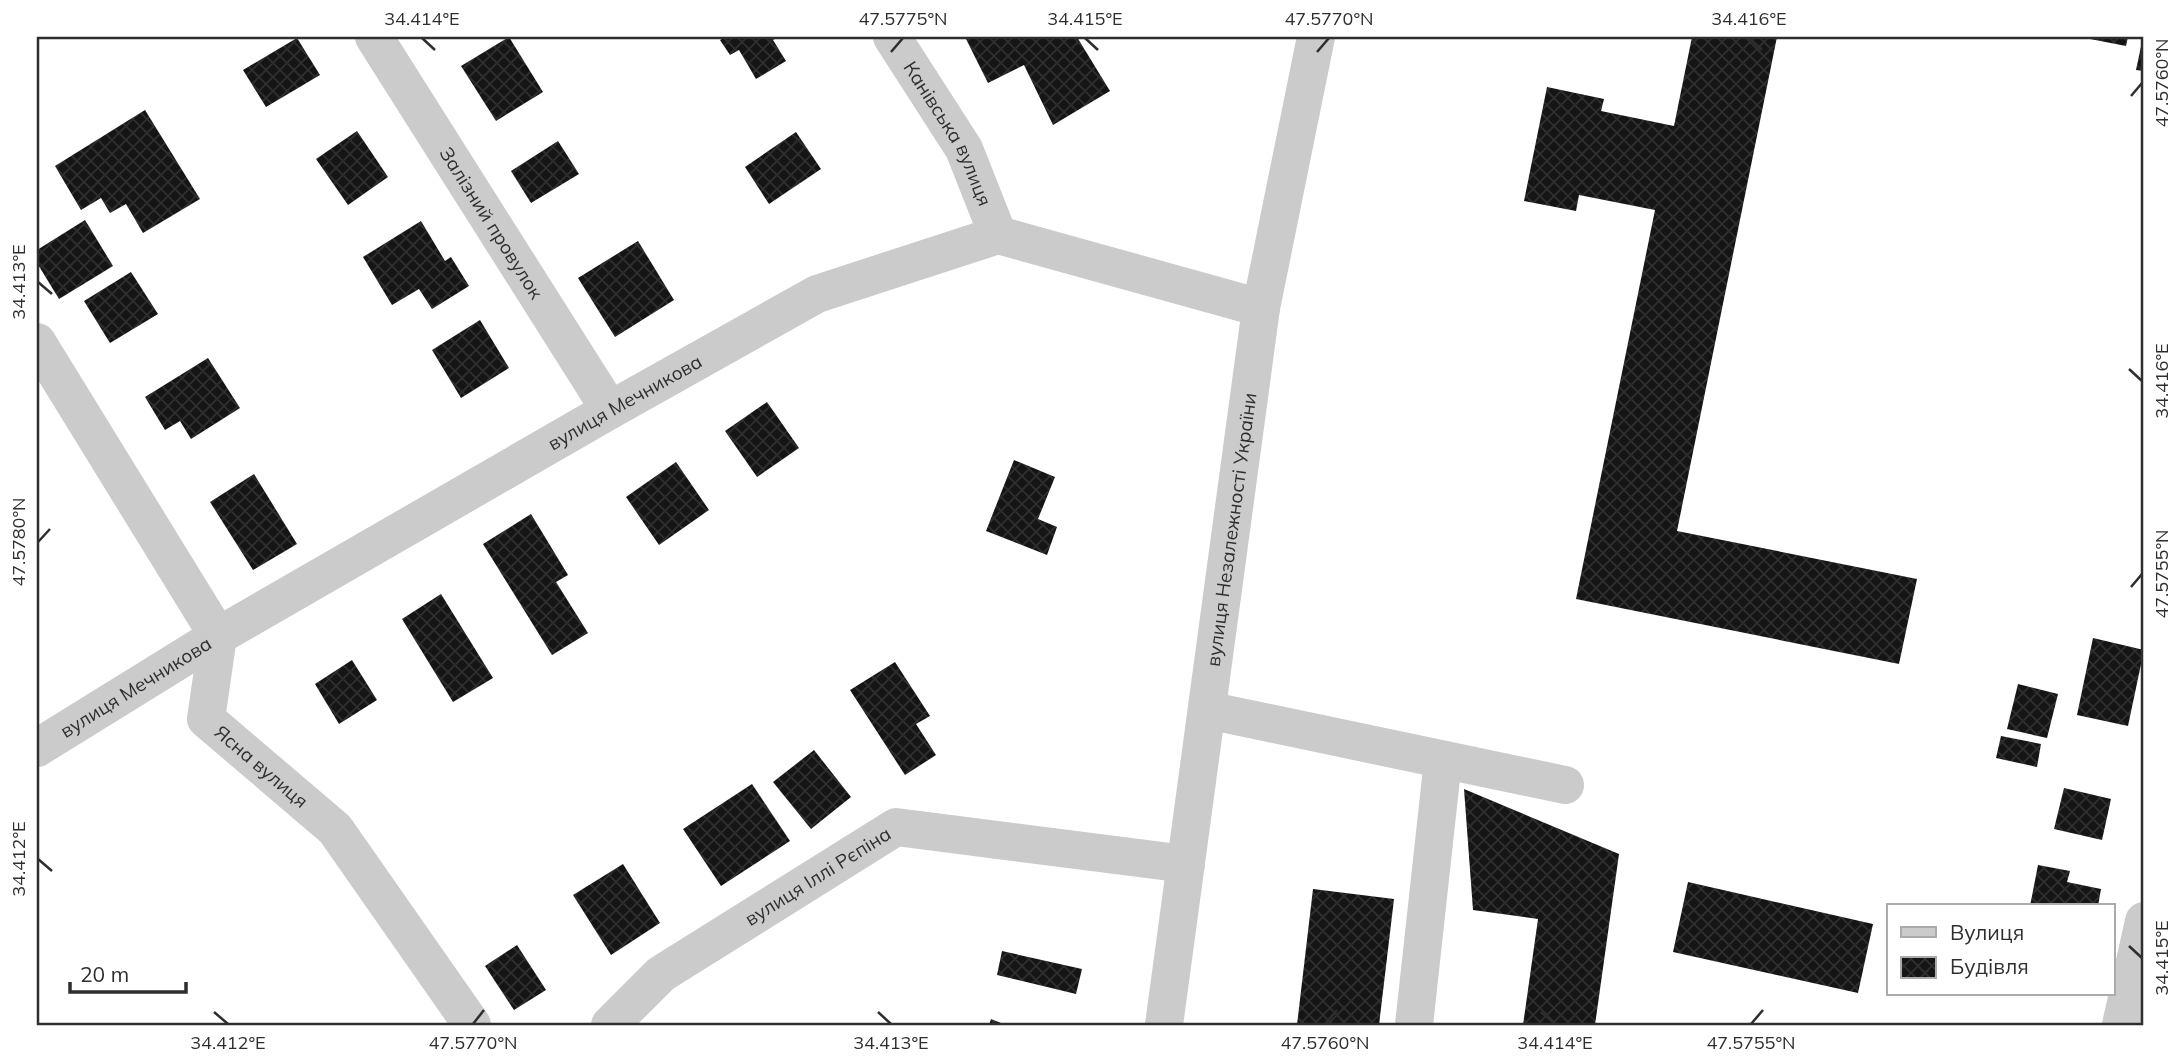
<svg xmlns="http://www.w3.org/2000/svg" width="2181" height="1062" font-family="Mulish,sans-serif">
<defs>
<pattern id="building-cross-hatch" width="8" height="8" patternUnits="userSpaceOnUse" patternTransform="scale(1.75)"><rect width="8" height="8" fill="#151515"/><path d="M0 0l8 8M0 8l8-8" fill="none" stroke="#2f2f2f"/></pattern>
</defs>
<rect width="100%" height="100%" fill="#fff"/>
<g fill="url(#building-cross-hatch)">
<path d="M 509,37 L 543,92 L 496,121 L 461,66 Z"/>
<path d="M 725,37 L 778,37 L 773,40 L 786,61 L 756,79 L 739,50 L 730,55 L 720,40 Z"/>
<path d="M 965,37 L 1077,37 L 1110,91 L 1053,125 L 1024,65 L 988,83 Z"/>
<path d="M 1692,37 L 1777,37 L 1677,531 L 1917,579 L 1899,664 L 1576,599 L 1655,210 L 1579,195 L 1576,211 L 1524,201 L 1547,87 L 1604,99 L 1601,111 L 1674,126 Z"/>
<path d="M 2080,37 L 2128,37 L 2126,46 Z"/>
<path d="M 2143,37 L 2144,37 L 2144,71 L 2136,70 Z"/>
<path d="M 297,38 L 320,75 L 266,107 L 243,70 Z"/>
<path d="M 145,110 L 200,199 L 143,233 L 126,204 L 110,213 L 101,198 L 81,210 L 55,166 Z"/>
<path d="M 357,131 L 388,177 L 348,205 L 316,159 Z"/>
<path d="M 796,132 L 821,169 L 769,204 L 745,167 Z"/>
<path d="M 558,141 L 579,174 L 531,203 L 511,171 Z"/>
<path d="M 85,220 L 113,266 L 59,299 L 37,263 L 37,250 Z"/>
<path d="M 421,221 L 445,261 L 451,257 L 469,286 L 432,309 L 419,289 L 392,305 L 363,257 Z"/>
<path d="M 638,241 L 674,300 L 615,337 L 578,278 Z"/>
<path d="M 131,272 L 158,314 L 110,343 L 84,301 Z"/>
<path d="M 480,320 L 509,368 L 461,398 L 432,350 Z"/>
<path d="M 208,358 L 240,408 L 191,439 L 180,421 L 165,430 L 145,397 Z"/>
<path d="M 767,402 L 799,448 L 757,477 L 725,431 Z"/>
<path d="M 1014,460 L 1055,477 L 1038,519 L 1057,527 L 1047,555 L 986,531 Z"/>
<path d="M 676,462 L 709,510 L 659,545 L 626,497 Z"/>
<path d="M 254,474 L 297,544 L 253,570 L 210,502 Z"/>
<path d="M 531,514 L 568,575 L 556,582 L 588,633 L 552,655 L 483,544 Z"/>
<path d="M 441,594 L 493,678 L 453,702 L 402,619 Z"/>
<path d="M 2093,638 L 2144,650 L 2128,726 L 2077,715 Z"/>
<path d="M 352,660 L 377,700 L 339,724 L 315,684 Z"/>
<path d="M 895,662 L 930,716 L 916,724 L 936,755 L 905,775 L 850,690 Z"/>
<path d="M 2018,684 L 2058,694 L 2047,738 L 2007,729 Z"/>
<path d="M 2001,736 L 2041,744 L 2037,767 L 1996,758 Z"/>
<path d="M 814,750 L 851,797 L 811,829 L 773,782 Z"/>
<path d="M 752,784 L 790,841 L 721,886 L 683,829 Z"/>
<path d="M 2064,788 L 2111,799 L 2102,840 L 2054,829 Z"/>
<path d="M 1464,789 L 1619,854 L 1595,1025 L 1523,1025 L 1538,919 L 1473,910 Z"/>
<path d="M 623,864 L 660,923 L 611,955 L 573,895 Z"/>
<path d="M 2038,865 L 2070,871 L 2067,882 L 2101,889 L 2098,906 L 2030,906 Z"/>
<path d="M 1688,882 L 1873,924 L 1858,993 L 1673,952 Z"/>
<path d="M 1313,889 L 1394,899 L 1379,1025 L 1297,1025 Z"/>
<path d="M 517,945 L 546,990 L 514,1010 L 485,966 Z"/>
<path d="M 1002,951 L 1082,969 L 1076,994 L 997,975 Z"/>
<path d="M 991,1019 L 1006,1025 L 989,1025 Z"/>
</g>
<g fill="none" stroke-linecap="round" stroke-linejoin="round">
<g stroke="#cbcbcb" stroke-width="38">
<path id="s1" d="M 374,37 L 610,410"/>
<path id="s2" d="M 892,37 L 964,149 L 998,235"/>
<path id="s3" d="M 37,342 L 218,636 L 206,719 L 335,829 L 472,1025"/>
<path d="M 1207,710 L 1565,785"/>
<path id="s4" d="M 37,748 L 218,636 L 610,410 L 817,294 L 998,235 L 1261,308"/>
<path id="s5" d="M 610,1025 L 661,974 L 896,827 L 1186,864"/>
<path id="s6" d="M 1164,1025 L 1261,308 L 1316,37"/>
<path d="M 1414,1025 L 1443,760"/>
<path d="M 2121,1025 L 2144,921"/>
</g>
</g>
<path fill="none" stroke="#2e2e2e" stroke-width="2.5" d="M 422,38 L 435,50M 1085,38 L 1098,50M 1749,38 L 1762,50M 891,52 L 903,38M 1317,52 L 1329,38M 2131,96 L 2142,83M 38,282 L 52,294M 2129,369 L 2142,381M 38,542 L 50,529M 2131,587 L 2142,574M 38,859 L 52,871M 2129,946 L 2142,958M 214,1012 L 228,1024M 878,1012 L 891,1024M 1541,1012 L 1555,1024M 473,1024 L 484,1010M 1325,1024 L 1337,1010M 1751,1024 L 1763,1010"/>
<g text-anchor="middle" dominant-baseline="central" stroke-width="7" stroke-linejoin="round" paint-order="stroke">
<g font-size="19" fill="#2e2e2e" stroke="#fff">
<text stroke="none"><textPath href="#s2" startOffset="112">Канівська вулиця</textPath></text>
<text stroke="none"><textPath href="#s1" startOffset="220">Залізний провулок</textPath></text>
<text stroke="none"><textPath href="#s4" startOffset="682">вулиця Мечникова</textPath></text>
<text stroke="none"><textPath href="#s6" startOffset="500">вулиця Незалежності України</textPath></text>
<text stroke="none"><textPath href="#s4" startOffset="116">вулиця Мечникова</textPath></text>
<text stroke="none"><textPath href="#s3" startOffset="502">Ясна вулиця</textPath></text>
<text stroke="none"><textPath href="#s5" startOffset="257">вулиця Іллі Рєпіна</textPath></text>
</g>
</g>
<rect width="2181" height="1062" fill="none" stroke="#ffffff" stroke-width="77"/>
<rect x="1887" y="904" width="228" height="91" fill="#ffffff" stroke="#ababab" stroke-width="2"/>
<rect x="1901" y="927" width="35" height="10" fill="#cbcbcb" stroke="#ababab" stroke-width="2"/>
<text x="1950" y="940" font-size="21" fill="#2e2e2e">Вулиця</text>
<rect x="1901" y="957" width="35" height="21" fill="url(#building-cross-hatch)" stroke="#ababab" stroke-width="2"/>
<text x="1950" y="974" font-size="21" fill="#2e2e2e">Будівля</text>
<path d="M70 982v10h116v-10" fill="none" stroke="#2e2e2e" stroke-width="3.5"/>
<text x="80" y="982" font-size="21" fill="#2e2e2e" stroke="#ffffff" stroke-width="5" paint-order="stroke">20 m</text>
<rect x="38" y="38" width="2104" height="986" fill="none" stroke="#2e2e2e" stroke-width="2.5"/>
<g font-size="18" text-anchor="middle" fill="#2e2e2e">
<text x="422" y="25">34.414°E</text>
<text x="903" y="25">47.5775°N</text>
<text x="1085" y="25">34.415°E</text>
<text x="1329" y="25">47.5770°N</text>
<text x="1749" y="25">34.416°E</text>
<text transform="translate(2162 83) rotate(-90)" y="6">47.5760°N</text>
<text transform="translate(19 282) rotate(-90)" y="6">34.413°E</text>
<text transform="translate(2162 381) rotate(-90)" y="6">34.416°E</text>
<text transform="translate(19 542) rotate(-90)" y="6">47.5780°N</text>
<text transform="translate(2162 574) rotate(-90)" y="6">47.5755°N</text>
<text transform="translate(19 859) rotate(-90)" y="6">34.412°E</text>
<text transform="translate(2162 958) rotate(-90)" y="6">34.415°E</text>
<text x="228" y="1049">34.412°E</text>
<text x="473" y="1049">47.5770°N</text>
<text x="891" y="1049">34.413°E</text>
<text x="1325" y="1049">47.5760°N</text>
<text x="1555" y="1049">34.414°E</text>
<text x="1751" y="1049">47.5755°N</text>
</g>
</svg>
